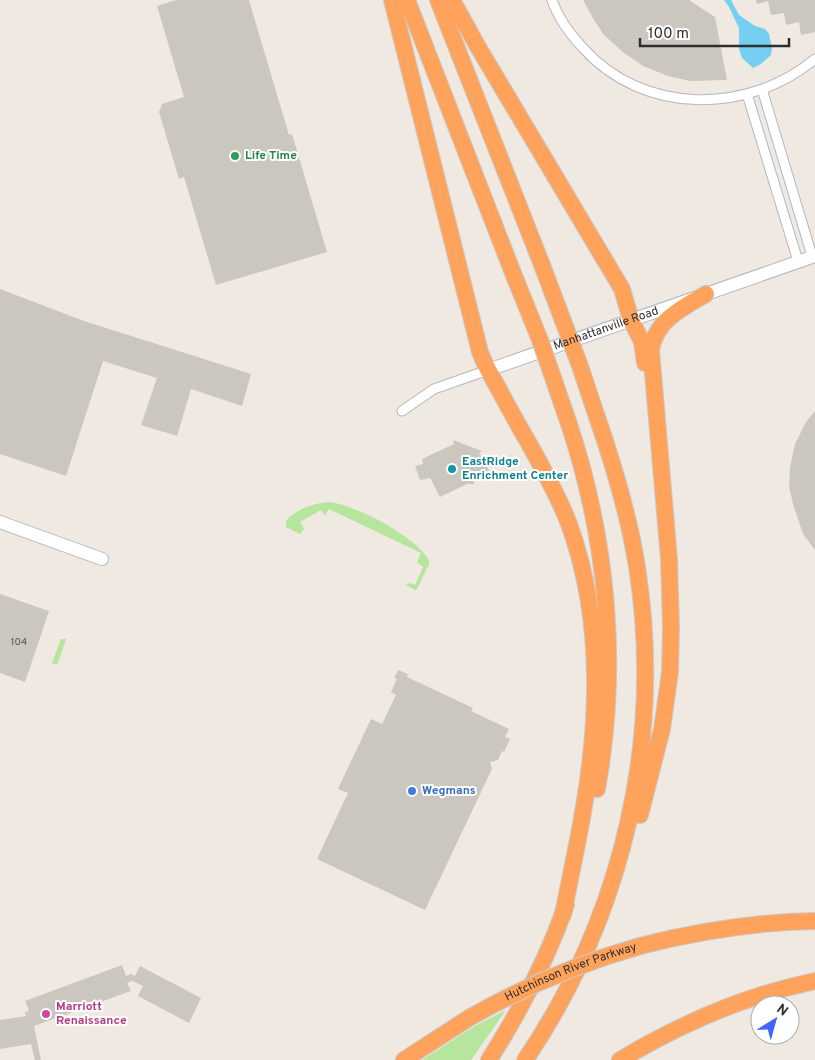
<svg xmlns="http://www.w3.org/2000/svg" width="815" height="1060" font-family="Overpass,sans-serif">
<rect width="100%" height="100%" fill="#efe9e1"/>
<g fill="#b6e59e">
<path d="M 329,502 C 356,505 415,536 429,560 L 429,564 L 417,589 L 415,590 L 406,585 L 409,583 L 415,585 L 423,567 L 417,562 L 421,553 L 329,509 L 325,516 L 321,510 L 300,522 L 304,529 L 300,534 L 286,527 L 286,521 C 296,509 314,503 329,502 Z"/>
<path d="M 61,639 L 66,639 L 57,665 L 52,663 Z"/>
<path d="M 506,1010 L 471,1060 L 422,1060 L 473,1027 Z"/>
</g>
<path fill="#75cff0" d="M 724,0 L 731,0 L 739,15 L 755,26 L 765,29 L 769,34 L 772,48 L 771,55 L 761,64 L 753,68 L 742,58 L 739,49 L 739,28 L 729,7 Z"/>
<g fill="#cbc7bf">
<path d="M 176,0 L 249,0 L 289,135 L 292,134 L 327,252 L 216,285 L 184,177 L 179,179 L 159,112 L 162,104 L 184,97 L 157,6 Z"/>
<path d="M 583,0 L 689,0 L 715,17 L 727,80 L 690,81 L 668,76 L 643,66 L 624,53 L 604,35 L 594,20 Z"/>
<path d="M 756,0 L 815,0 L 815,32 L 801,35 L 799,22 L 786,25 L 784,13 L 771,15 L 768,1 L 757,4 Z"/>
<path d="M 0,289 L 84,321 L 251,374 L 242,406 L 191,389 L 177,436 L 141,425 L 157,378 L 103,361 L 66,476 L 0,454 Z"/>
<path d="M 815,411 L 815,550 L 803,534 L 793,504 L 789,486 L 790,468 L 795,444 L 806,422 Z"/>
<path d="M 453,440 L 482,451 L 479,453 L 490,472 L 474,479 L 474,484 L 467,484 L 440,497 L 430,478 L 420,480 L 415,466 L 423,464 L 422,459 L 454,444 Z"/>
<path d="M 0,594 L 49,611 L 25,682 L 0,673 Z"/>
<path d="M 398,670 L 408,674 L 407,677 L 473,708 L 471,711 L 509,729 L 505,737 L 510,739 L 504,752 L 502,751 L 498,760 L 490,762 L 492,769 L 425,910 L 317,859 L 348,793 L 338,789 L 371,719 L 382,724 L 396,695 L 391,692 L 397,679 L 394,678 Z"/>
<path d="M 122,965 L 126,976 L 131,974 L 135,976 L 140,966 L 201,998 L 189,1023 L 138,996 L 143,986 L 133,981 L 127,983 L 131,991 L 34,1026 L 41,1060 L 35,1060 L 31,1044 L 0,1049 L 0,1020 L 26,1016 L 25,1012 L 29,1011 L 25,1001 Z"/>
</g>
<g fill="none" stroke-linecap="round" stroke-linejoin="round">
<defs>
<g id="street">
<path d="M 552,0 C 558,18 570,34 583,48 C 643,115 748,115 815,59"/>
<path d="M 762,89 L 812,256"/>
<path d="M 747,94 L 798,261"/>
<path d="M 402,411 L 434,389 L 488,370"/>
</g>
<g id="secondary">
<path id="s1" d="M 488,370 L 815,256"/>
<path d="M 0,522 L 102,559"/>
</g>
<g id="highway">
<path d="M 392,0 L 480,352 L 485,364 C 499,389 512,415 527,440 C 542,467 558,495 569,524 C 601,612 600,709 585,800 C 579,839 570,877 563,915"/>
<path d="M 407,0 L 513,273"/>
<path d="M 438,0 L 542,265"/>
<path d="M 452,0 L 478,47 L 622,289 L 631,320 L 642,342 L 645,363"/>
<path d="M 569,424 C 608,542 619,667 597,789"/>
<path d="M 640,815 L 662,729 L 670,672 L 671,628 L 669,559 L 651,350 C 656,320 682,308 706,294"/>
<path d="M 640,946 C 698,931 756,922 815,921"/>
<path d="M 404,1060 L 469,1018"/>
<path d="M 489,1060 C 520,1011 547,960 566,905"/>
<path d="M 525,1060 C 623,916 664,739 637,567 C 629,515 614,466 597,417"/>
<path d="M 620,1060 C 680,1024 747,995 815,981"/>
</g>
</defs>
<use href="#street" stroke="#b4b7c1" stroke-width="11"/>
<use href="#secondary" stroke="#b4b7c1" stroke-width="14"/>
<use href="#highway" stroke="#c9c9c9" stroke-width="18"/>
<use href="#street" stroke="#fff" stroke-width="9"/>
<use href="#secondary" stroke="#fff" stroke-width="12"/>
<use href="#highway" stroke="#ffa35c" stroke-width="16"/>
<defs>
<g id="highway-bridge">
<path d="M 542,265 L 580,366 L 597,417"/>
<path d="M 513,273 L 540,340 L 569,424"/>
<path id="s2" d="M 469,1018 C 523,987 580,963 640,946"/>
</g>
</defs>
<use href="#highway-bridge" stroke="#c9c9c9" stroke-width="18" stroke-linecap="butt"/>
<use href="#highway-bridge" stroke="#ffa35c" stroke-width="16"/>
</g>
<circle fill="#2e9e5b" stroke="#fff" stroke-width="2" cx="235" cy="156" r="5"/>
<circle fill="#0f9aa8" stroke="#fff" stroke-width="2" cx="452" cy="469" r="5"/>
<circle fill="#3f7fe0" stroke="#fff" stroke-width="2" cx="412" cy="791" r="5"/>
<circle fill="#d1479c" stroke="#fff" stroke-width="2" cx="46" cy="1014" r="5"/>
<g text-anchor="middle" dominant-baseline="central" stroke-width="4" stroke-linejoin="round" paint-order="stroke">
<g font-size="10" fill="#555452">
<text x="19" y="642">104</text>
</g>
<g font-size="12" font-weight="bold" fill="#27864d" stroke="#fff" text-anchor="start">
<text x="245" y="156">Life Time</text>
</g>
<g font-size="12" fill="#2e2e2e" stroke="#fff">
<text stroke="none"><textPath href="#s1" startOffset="125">Manhattanville Road</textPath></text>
<text stroke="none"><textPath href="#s2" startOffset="112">Hutchinson River Parkway</textPath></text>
</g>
<g font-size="12" font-weight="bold" fill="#0d838f" stroke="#fff" text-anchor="start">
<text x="462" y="462">EastRidge<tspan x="462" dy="14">Enrichment Center</tspan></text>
</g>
<g font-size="12" font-weight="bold" fill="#366cbe" stroke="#fff" text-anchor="start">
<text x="422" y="791">Wegmans</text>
</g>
<g font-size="12" font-weight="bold" fill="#b23c85" stroke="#fff" text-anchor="start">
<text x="56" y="1007">Marriott<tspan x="56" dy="14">Renaissance</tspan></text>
</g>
</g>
<g transform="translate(775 1020) rotate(37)"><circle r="24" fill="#ffffff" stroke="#ababab"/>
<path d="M0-4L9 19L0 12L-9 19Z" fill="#4264fb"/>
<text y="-8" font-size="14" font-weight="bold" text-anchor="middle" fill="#2e2e2e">N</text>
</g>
<path d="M640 38v8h149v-8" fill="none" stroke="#2e2e2e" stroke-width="2.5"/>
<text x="648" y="38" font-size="15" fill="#2e2e2e" stroke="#ffffff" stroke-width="4" paint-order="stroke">100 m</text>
</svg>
